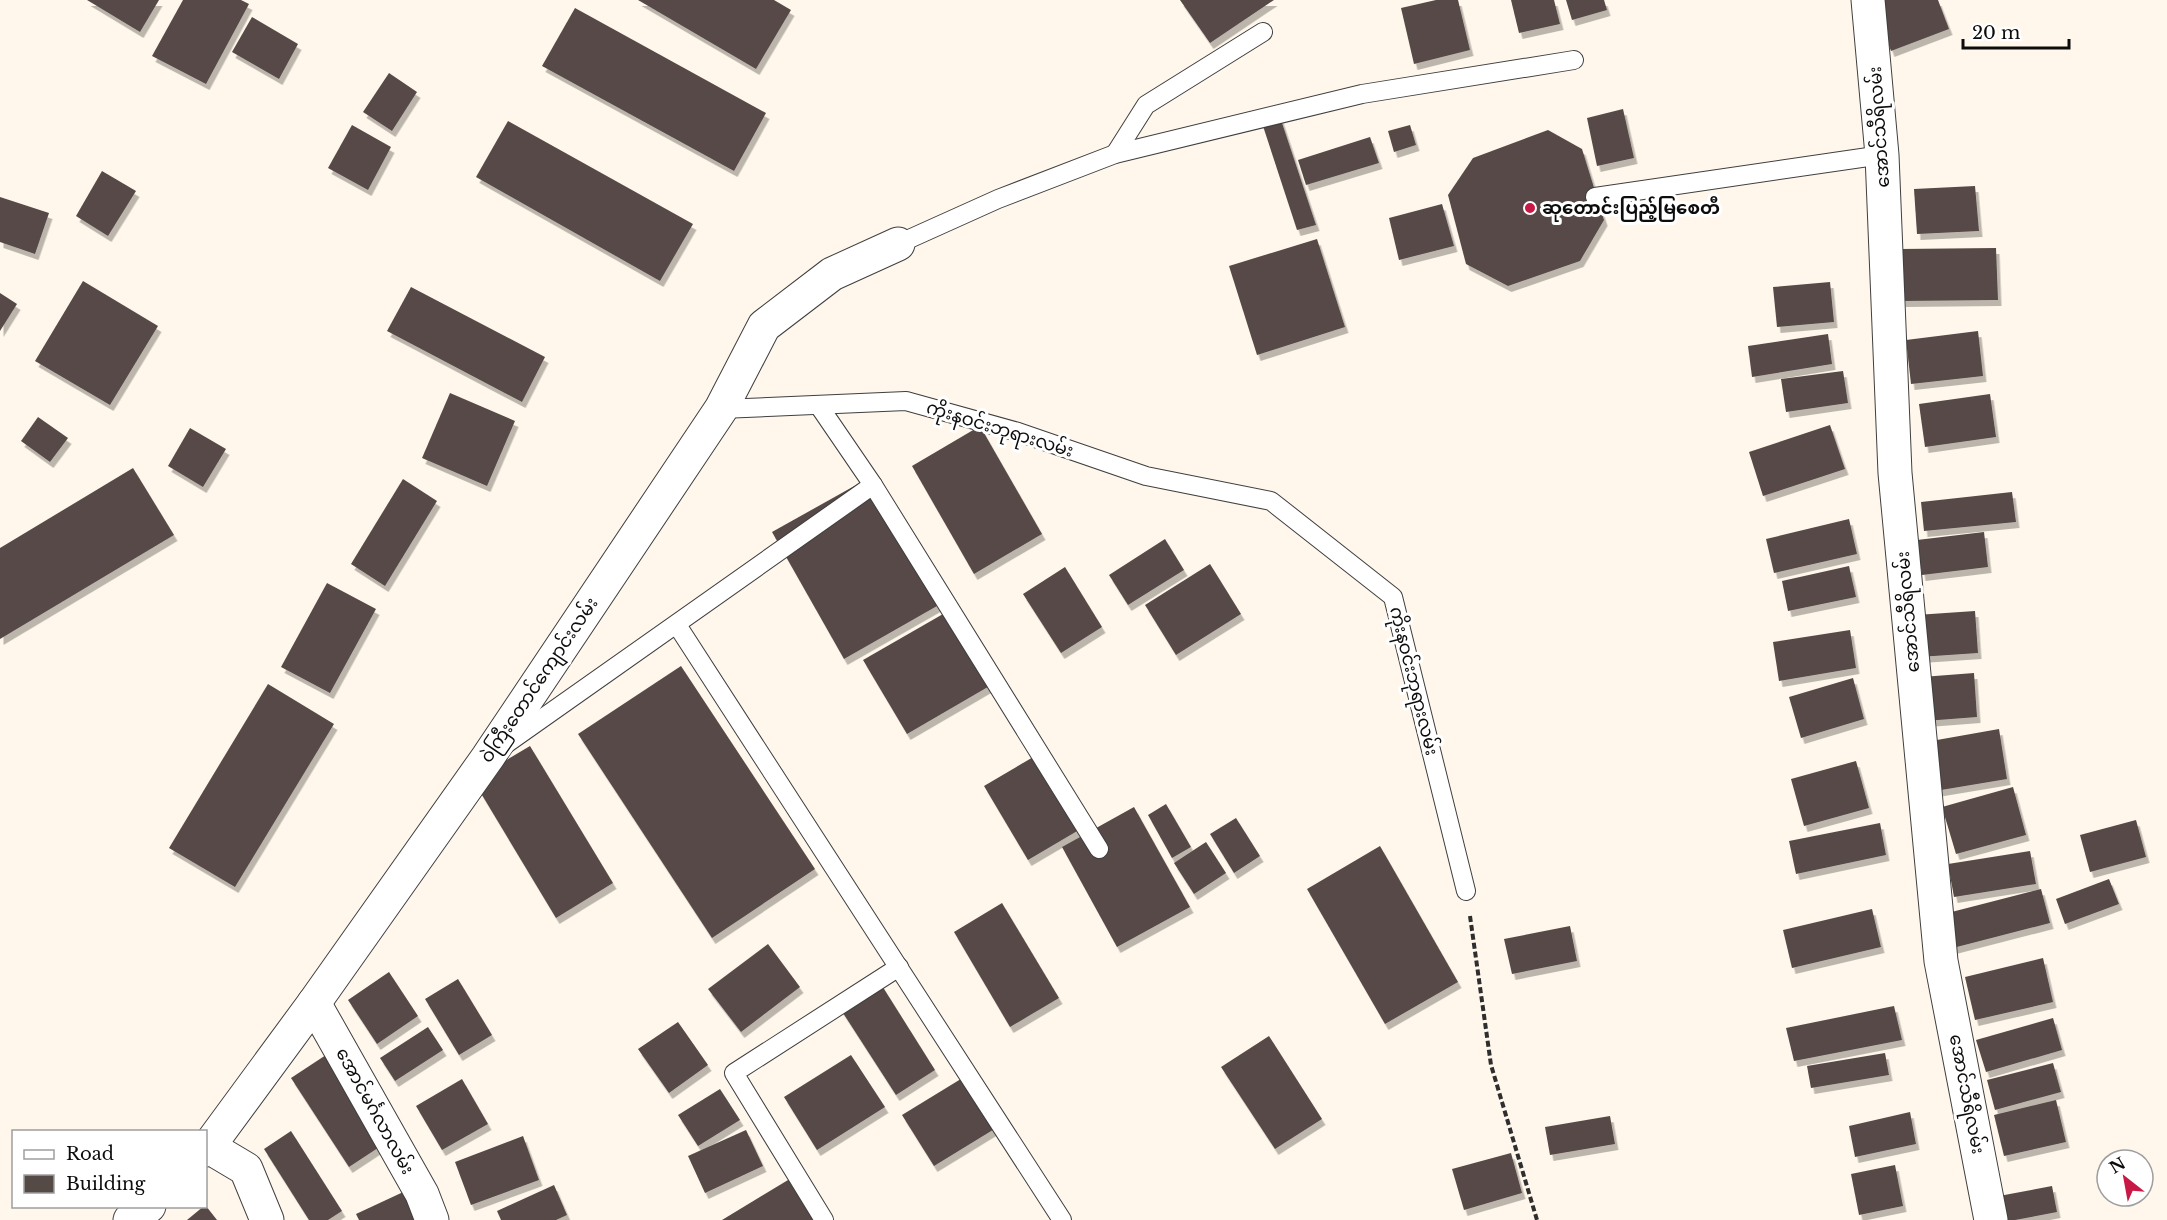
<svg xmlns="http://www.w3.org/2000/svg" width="2167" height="1220" font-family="'Libre Baskerville','Noto Sans Myanmar',serif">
<defs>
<filter id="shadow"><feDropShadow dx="3.5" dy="6" stdDeviation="0" flood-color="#0004"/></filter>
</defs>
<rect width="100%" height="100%" fill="#fff7eb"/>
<g fill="#564a47" filter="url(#shadow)">
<path d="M 87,0 L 159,0 L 140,32 Z"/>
<path d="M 183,0 L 241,0 L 249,4 L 206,84 L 152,56 Z"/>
<path d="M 638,0 L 774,0 L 791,10 L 756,69 Z"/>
<path d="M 1180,0 L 1274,0 L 1210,43 Z"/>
<path d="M 1436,0 L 1458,0 L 1470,50 L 1414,64 L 1401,8 Z"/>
<path d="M 1511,0 L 1554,0 L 1560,24 L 1519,33 Z"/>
<path d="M 1566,0 L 1604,0 L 1607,10 L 1572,20 Z"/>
<path d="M 1884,0 L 1938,0 L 1949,29 L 1891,51 L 1874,4 Z"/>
<path d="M 575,8 L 766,113 L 734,171 L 542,66 Z"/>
<path d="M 252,17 L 298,44 L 279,79 L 232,52 Z"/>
<path d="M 389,73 L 417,92 L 392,131 L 363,112 Z"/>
<path d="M 1623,109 L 1634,158 L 1597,166 L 1587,118 Z"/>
<path d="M 1280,117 L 1316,225 L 1297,230 L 1262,123 Z"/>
<path d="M 508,121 L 693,224 L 660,281 L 476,177 Z"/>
<path d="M 352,125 L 391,147 L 368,190 L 328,168 Z"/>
<path d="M 1410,125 L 1416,145 L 1394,152 L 1388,131 Z"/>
<path d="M 1548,130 L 1582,149 L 1604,220 L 1580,261 L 1508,286 L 1466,264 L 1448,195 L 1473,158 Z"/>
<path d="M 1370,137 L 1379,163 L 1306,185 L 1298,160 Z"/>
<path d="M 102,171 L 136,191 L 108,236 L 76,216 Z"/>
<path d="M 1975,186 L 1979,231 L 1917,234 L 1914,189 Z"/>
<path d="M 0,197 L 49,213 L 35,254 L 0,242 Z"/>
<path d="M 1442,204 L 1454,246 L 1399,260 L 1389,218 Z"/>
<path d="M 1317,239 L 1345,327 L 1257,355 L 1229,266 Z"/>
<path d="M 1996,248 L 1998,300 L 1902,301 L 1900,249 Z"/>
<path d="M 83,281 L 158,326 L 110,405 L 35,361 Z"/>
<path d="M 1830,282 L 1834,322 L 1777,327 L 1773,287 Z"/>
<path d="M 411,287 L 545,357 L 522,402 L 387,331 Z"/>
<path d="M 0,293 L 17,304 L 0,331 Z"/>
<path d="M 1978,331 L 1983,376 L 1911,384 L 1906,340 Z"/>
<path d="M 1828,334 L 1832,364 L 1752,377 L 1748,346 Z"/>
<path d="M 1843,371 L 1848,403 L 1786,412 L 1781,379 Z"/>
<path d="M 450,393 L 515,421 L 487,486 L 422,458 Z"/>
<path d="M 1990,394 L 1996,437 L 1925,447 L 1919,404 Z"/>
<path d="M 38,417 L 68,438 L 50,462 L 21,441 Z"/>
<path d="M 1830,425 L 1845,469 L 1763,496 L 1749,452 Z"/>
<path d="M 980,426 L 1042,534 L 974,574 L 912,466 Z"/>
<path d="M 190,428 L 226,449 L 203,487 L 168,466 Z"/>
<path d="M 133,468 L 174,535 L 0,639 L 0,548 Z"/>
<path d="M 403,479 L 437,501 L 385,586 L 351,564 Z"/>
<path d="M 865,480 L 937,606 L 844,659 L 772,532 Z"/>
<path d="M 2012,492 L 2016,522 L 1924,531 L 1921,502 Z"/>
<path d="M 1849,519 L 1857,554 L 1774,573 L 1766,539 Z"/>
<path d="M 1984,532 L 1988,567 L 1922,575 L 1917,540 Z"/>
<path d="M 1165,539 L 1184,570 L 1128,605 L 1109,575 Z"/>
<path d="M 1210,564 L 1241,614 L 1176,655 L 1145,605 Z"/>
<path d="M 1849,566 L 1856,597 L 1788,611 L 1782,581 Z"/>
<path d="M 1065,567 L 1102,627 L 1061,653 L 1023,594 Z"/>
<path d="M 327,583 L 376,609 L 330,693 L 281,667 Z"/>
<path d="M 950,610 L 993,684 L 907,734 L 863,660 Z"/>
<path d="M 1975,611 L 1978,653 L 1919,657 L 1916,615 Z"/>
<path d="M 1850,630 L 1856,668 L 1779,681 L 1773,642 Z"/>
<path d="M 681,666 L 815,869 L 712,938 L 578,734 Z"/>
<path d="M 1974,673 L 1977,717 L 1925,721 L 1922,677 Z"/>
<path d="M 1853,678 L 1864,719 L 1801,738 L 1789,697 Z"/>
<path d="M 268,684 L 334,724 L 235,887 L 169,848 Z"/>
<path d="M 1999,729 L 2007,779 L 1929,792 L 1920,743 Z"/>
<path d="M 530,746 L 613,883 L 556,918 L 473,780 Z"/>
<path d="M 1040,753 L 1084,827 L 1028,860 L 984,786 Z"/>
<path d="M 1856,761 L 1869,808 L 1804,826 L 1791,779 Z"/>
<path d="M 2013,787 L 2026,835 L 1956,854 L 1942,807 Z"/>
<path d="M 1166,804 L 1191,847 L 1172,858 L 1148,815 Z"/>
<path d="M 1134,807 L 1190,907 L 1117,947 L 1062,847 Z"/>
<path d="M 1236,818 L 1260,856 L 1234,873 L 1210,834 Z"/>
<path d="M 2136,820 L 2146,857 L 2090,872 L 2080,835 Z"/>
<path d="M 1880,823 L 1886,855 L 1796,874 L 1789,841 Z"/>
<path d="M 1206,842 L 1226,873 L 1194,894 L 1174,863 Z"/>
<path d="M 1380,846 L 1458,982 L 1385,1024 L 1307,889 Z"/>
<path d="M 2030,851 L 2036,884 L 1954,897 L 1948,864 Z"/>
<path d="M 2109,879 L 2119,904 L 2065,924 L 2056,899 Z"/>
<path d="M 2041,889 L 2050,923 L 1949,949 L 1940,915 Z"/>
<path d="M 1002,903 L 1059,998 L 1010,1027 L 954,932 Z"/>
<path d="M 1872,909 L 1881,947 L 1792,968 L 1783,930 Z"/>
<path d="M 1570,926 L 1577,961 L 1512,974 L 1504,939 Z"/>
<path d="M 768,944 L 800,987 L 741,1032 L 708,989 Z"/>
<path d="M 2043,958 L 2053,1002 L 1975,1020 L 1965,977 Z"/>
<path d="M 389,972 L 418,1016 L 377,1044 L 348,1000 Z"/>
<path d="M 874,973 L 935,1070 L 896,1095 L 834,999 Z"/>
<path d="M 458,979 L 492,1035 L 459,1055 L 425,999 Z"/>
<path d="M 1894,1006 L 1902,1040 L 1794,1061 L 1786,1028 Z"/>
<path d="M 2053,1018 L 2062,1050 L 1986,1072 L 1976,1040 Z"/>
<path d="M 678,1022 L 708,1065 L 669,1093 L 638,1049 Z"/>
<path d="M 428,1027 L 443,1050 L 395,1081 L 380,1058 Z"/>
<path d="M 1269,1036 L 1322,1119 L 1275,1149 L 1221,1067 Z"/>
<path d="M 329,1053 L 387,1142 L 349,1167 L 291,1078 Z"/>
<path d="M 1885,1053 L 1889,1075 L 1811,1088 L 1807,1066 Z"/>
<path d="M 851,1055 L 885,1107 L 817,1150 L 784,1097 Z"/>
<path d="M 2053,1063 L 2061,1092 L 1995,1110 L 1987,1080 Z"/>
<path d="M 969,1074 L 1001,1125 L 934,1166 L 902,1115 Z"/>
<path d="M 462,1079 L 488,1124 L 442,1150 L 416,1106 Z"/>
<path d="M 720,1089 L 740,1120 L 698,1146 L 678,1115 Z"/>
<path d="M 2056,1100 L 2066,1142 L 2004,1156 L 1994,1115 Z"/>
<path d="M 1910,1112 L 1916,1144 L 1855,1157 L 1849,1126 Z"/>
<path d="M 1610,1116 L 1615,1144 L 1550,1155 L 1545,1127 Z"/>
<path d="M 746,1130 L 763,1166 L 705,1193 L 688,1156 Z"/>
<path d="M 291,1131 L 342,1211 L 328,1220 L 309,1220 L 264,1149 Z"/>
<path d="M 523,1136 L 539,1180 L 471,1205 L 455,1162 Z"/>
<path d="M 1511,1153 L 1522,1193 L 1464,1210 L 1452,1169 Z"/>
<path d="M 1895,1165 L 1903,1206 L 1859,1215 L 1851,1174 Z"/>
<path d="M 793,1177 L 819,1220 L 722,1220 Z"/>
<path d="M 554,1185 L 567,1215 L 556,1220 L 501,1220 L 497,1211 Z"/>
<path d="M 2052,1186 L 2057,1212 L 2015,1220 L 1987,1220 L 1983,1199 Z"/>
<path d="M 414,1187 L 429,1220 L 359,1220 L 356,1214 Z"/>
<path d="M 204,1206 L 206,1206 L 217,1220 L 187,1220 Z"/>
</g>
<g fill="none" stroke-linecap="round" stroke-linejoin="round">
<defs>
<g id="lane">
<path d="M 1115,154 L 1146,105 L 1263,32"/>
<path d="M 1595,197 L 1882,155"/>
<path d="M 898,244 L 998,199 L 1115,154 L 1362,94 L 1574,60"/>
<path d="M 819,406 L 873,485 L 1099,849"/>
<path d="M 721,409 L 906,401 L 1018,432 L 1146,476 L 1271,501 L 1393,597 L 1466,891"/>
<path d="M 677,625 L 1062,1220"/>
<path d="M 506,744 L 873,485"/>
<path d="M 824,1220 L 734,1073 L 899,967"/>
</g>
<g id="street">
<path d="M 1868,0 L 1882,155 L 1895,473 L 1941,961 L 1991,1220"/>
<path d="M 314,1003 L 422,1194 L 432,1220"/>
<path d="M 209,1147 L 246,1169 L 267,1220"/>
<path d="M 206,1150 L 314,1003 L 488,757 L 721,409 L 764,326 L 832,274 L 898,244"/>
<path d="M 130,1220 L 149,1206"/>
</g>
</defs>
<use href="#lane" stroke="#3f3f3f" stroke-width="20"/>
<use href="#street" stroke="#3f3f3f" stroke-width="35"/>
<path stroke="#2e2e2e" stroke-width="4" stroke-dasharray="6 3" stroke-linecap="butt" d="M 1470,916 L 1491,1065 L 1537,1220"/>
<use href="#lane" stroke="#fff" stroke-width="18"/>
<use href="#street" stroke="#fff" stroke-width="33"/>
</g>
<circle fill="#c81846" stroke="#fff" stroke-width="2" cx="1530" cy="208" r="6"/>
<g text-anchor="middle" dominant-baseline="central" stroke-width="6" stroke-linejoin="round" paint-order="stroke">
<g font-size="18" fill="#0c0c0c" stroke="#fff">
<text transform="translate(1879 127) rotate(-94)">အောင်သီရိလမ်း</text>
<text transform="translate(1000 429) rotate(17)">ကိုးနဝင်းဘုရားလမ်း</text>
<text transform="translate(1908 612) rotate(-95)">အောင်သီရိလမ်း</text>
<text transform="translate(539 680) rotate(-56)">ဝဲကြီးတောင်ကျောင်းလမ်း</text>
<text transform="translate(1414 681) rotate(76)">ကိုးနဝင်းဘုရားလမ်း</text>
<text transform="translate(1967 1094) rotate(79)">အောင်သီရိလမ်း</text>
<text transform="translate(375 1111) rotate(61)">အောင်မင်္ဂလာလမ်း</text>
</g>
<g font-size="18" font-weight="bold" fill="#0c0c0c" stroke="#fff" text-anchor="start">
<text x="1542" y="208">ဆုတောင်းပြည့်မြစေတီ</text>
</g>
</g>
<rect x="12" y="1130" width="195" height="78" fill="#ffffff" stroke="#9e9e9e" stroke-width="1.5"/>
<rect x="24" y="1150" width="30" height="9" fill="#ffffff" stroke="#9e9e9e" stroke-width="1.5"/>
<text x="66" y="1160" font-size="18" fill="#0c0c0c">Road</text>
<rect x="24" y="1175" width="30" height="18" fill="#564a47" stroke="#9e9e9e" stroke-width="1.5"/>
<text x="66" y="1190" font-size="18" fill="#0c0c0c">Building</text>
<g transform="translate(2125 1178) rotate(329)"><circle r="28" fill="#ffffff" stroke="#9e9e9e" stroke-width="1.5"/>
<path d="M0-4.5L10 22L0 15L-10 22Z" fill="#c81846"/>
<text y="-9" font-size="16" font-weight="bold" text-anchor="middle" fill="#0c0c0c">N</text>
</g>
<path d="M1963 39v9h106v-9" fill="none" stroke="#0c0c0c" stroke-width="3"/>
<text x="1972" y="39" font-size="18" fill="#0c0c0c" stroke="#ffffff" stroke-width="4.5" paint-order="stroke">20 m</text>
</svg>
